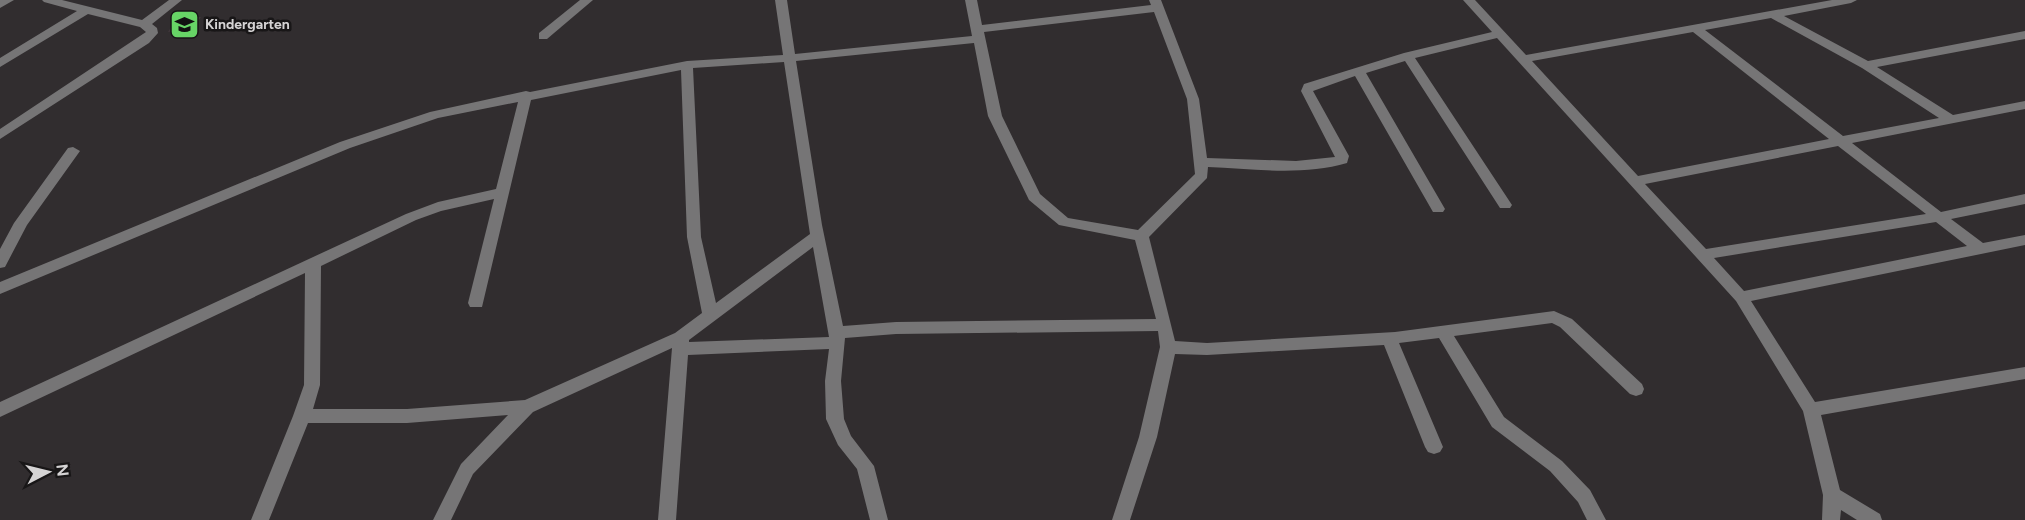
<svg xmlns="http://www.w3.org/2000/svg" width="2025" height="520" font-family="Figtree,sans-serif">
<rect width="100%" height="100%" fill="#312d2f"/>
<path fill="#41373b" d="M 201,17 L 191,30 L 168,32 L 177,18 Z"/>
<g fill="none" stroke-linecap="round" stroke-linejoin="round">
<g fill="#767576" fill-rule="evenodd">
<path d="M 0,0 L 14,0 L 0,8 Z"/>
<path d="M 42,0 L 62,0 L 142,20 L 169,0 L 182,0 L 152,24 L 157,28 L 158,33 L 149,43 L 0,139 L 0,129 L 146,32 L 140,27 L 88,14 L 0,67 L 0,58 L 77,11 L 44,2 Z"/>
<path d="M 580,0 L 593,0 L 547,39 L 539,39 L 539,33 Z"/>
<path d="M 775,0 L 787,0 L 795,54 L 972,36 L 965,0 L 977,0 L 982,25 L 1151,5 L 1149,0 L 1161,0 L 1199,99 L 1207,158 L 1296,161 L 1335,157 L 1301,91 L 1304,84 L 1404,53 L 1492,32 L 1463,0 L 1475,0 L 1526,55 L 1832,0 L 1857,0 L 1851,3 L 1784,16 L 1868,61 L 2025,31 L 2025,39 L 1877,67 L 1953,115 L 2025,101 L 2025,109 L 1852,143 L 1941,212 L 2025,194 L 2025,204 L 1951,219 L 1983,243 L 2025,235 L 2025,245 L 1751,301 L 1815,402 L 2025,367 L 2025,379 L 1821,415 L 1840,490 L 1880,514 L 1882,520 L 1857,520 L 1841,510 L 1840,520 L 1822,520 L 1823,495 L 1803,411 L 1736,301 L 1497,38 L 1415,58 L 1510,202 L 1512,205 L 1510,208 L 1500,208 L 1405,61 L 1366,73 L 1445,209 L 1443,212 L 1433,212 L 1355,76 L 1313,91 L 1349,156 L 1347,163 C 1303,176 1253,169 1208,167 L 1207,178 L 1149,237 L 1175,341 L 1207,343 L 1395,332 L 1554,311 L 1572,319 L 1642,384 L 1644,389 L 1642,394 L 1636,396 L 1630,394 L 1560,327 L 1552,323 L 1454,336 L 1504,417 L 1562,461 L 1590,490 L 1606,520 L 1587,520 L 1578,502 L 1550,471 L 1492,427 L 1439,338 L 1399,343 L 1443,447 L 1440,452 L 1434,454 L 1428,452 L 1425,447 L 1384,345 L 1207,355 L 1175,354 L 1157,437 L 1130,520 L 1112,520 L 1139,437 L 1160,347 L 1158,331 L 896,334 L 845,338 L 841,381 L 844,419 L 851,436 L 874,466 L 888,520 L 870,520 L 857,469 L 838,445 L 826,419 L 825,381 L 829,349 L 688,355 L 676,520 L 658,520 L 672,348 L 533,412 L 473,474 L 451,520 L 433,520 L 461,464 L 508,415 L 407,423 L 308,423 L 269,520 L 251,520 L 293,416 L 304,385 L 305,273 L 0,417 L 0,402 L 406,214 L 438,202 L 496,189 L 518,102 L 438,118 L 350,148 L 0,294 L 0,282 L 340,142 L 430,112 L 526,91 L 530,92 L 687,61 L 783,55 ZM 1154,12 L 1187,99 L 1195,174 L 1138,230 L 1068,218 L 1040,194 L 1002,116 L 984,32 ZM 1771,18 L 1862,68 L 1939,118 L 1843,136 L 1705,30 ZM 1693,32 L 1829,139 L 1638,176 L 1532,61 ZM 974,43 L 988,116 L 1029,200 L 1059,225 L 1135,240 L 1156,319 L 896,322 L 843,326 L 822,225 L 796,61 ZM 784,62 L 810,234 L 716,303 L 701,237 L 693,68 ZM 681,70 L 687,237 L 702,313 L 675,333 L 525,400 L 407,409 L 313,409 L 320,385 L 321,266 L 416,220 L 441,211 L 494,199 L 468,303 L 470,307 L 482,307 L 531,100 ZM 1838,146 L 1926,214 L 1706,249 L 1645,184 ZM 1936,222 L 1967,246 L 1744,291 L 1714,258 ZM 813,247 L 829,337 L 689,342 L 689,340 Z"/>
<path d="M 73,147 L 80,151 L 27,225 L 5,267 L 0,268 L 0,249 L 14,223 L 68,148 Z"/>
</g>
</g>
<defs>
<symbol id="school-square" viewBox="-11 -11 22 22"><rect x="-9" y="-9" width="18" height="18" rx="4" fill="#67d466" stroke="#181617"/><path d="M0-5L7-2L0 1L-7-2ZM-4 1L0 2.5L4 1V4Q0 6-4 4Z" fill="#111"/></symbol>
</defs>
<g fill-rule="evenodd">
<use href="#school-square" x="168" y="8" width="33" height="33"/>
</g>
<g text-anchor="middle" dominant-baseline="central" stroke-width="5" stroke-linejoin="round" paint-order="stroke">
<g font-size="14" font-weight="bold" fill="#d5d3d4" stroke="#181617" text-anchor="start">
<text x="205" y="24">Kindergarten</text>
</g>
</g>
<g transform="translate(48 472) rotate(83)" stroke="#181617" stroke-width="4.5" paint-order="stroke">
<path d="M0-4.5L10 22L0 15L-10 22Z" fill="#d5d3d4"/>
<text y="-9" font-size="16" font-weight="bold" text-anchor="middle" fill="#d5d3d4">N</text>
</g>
</svg>
